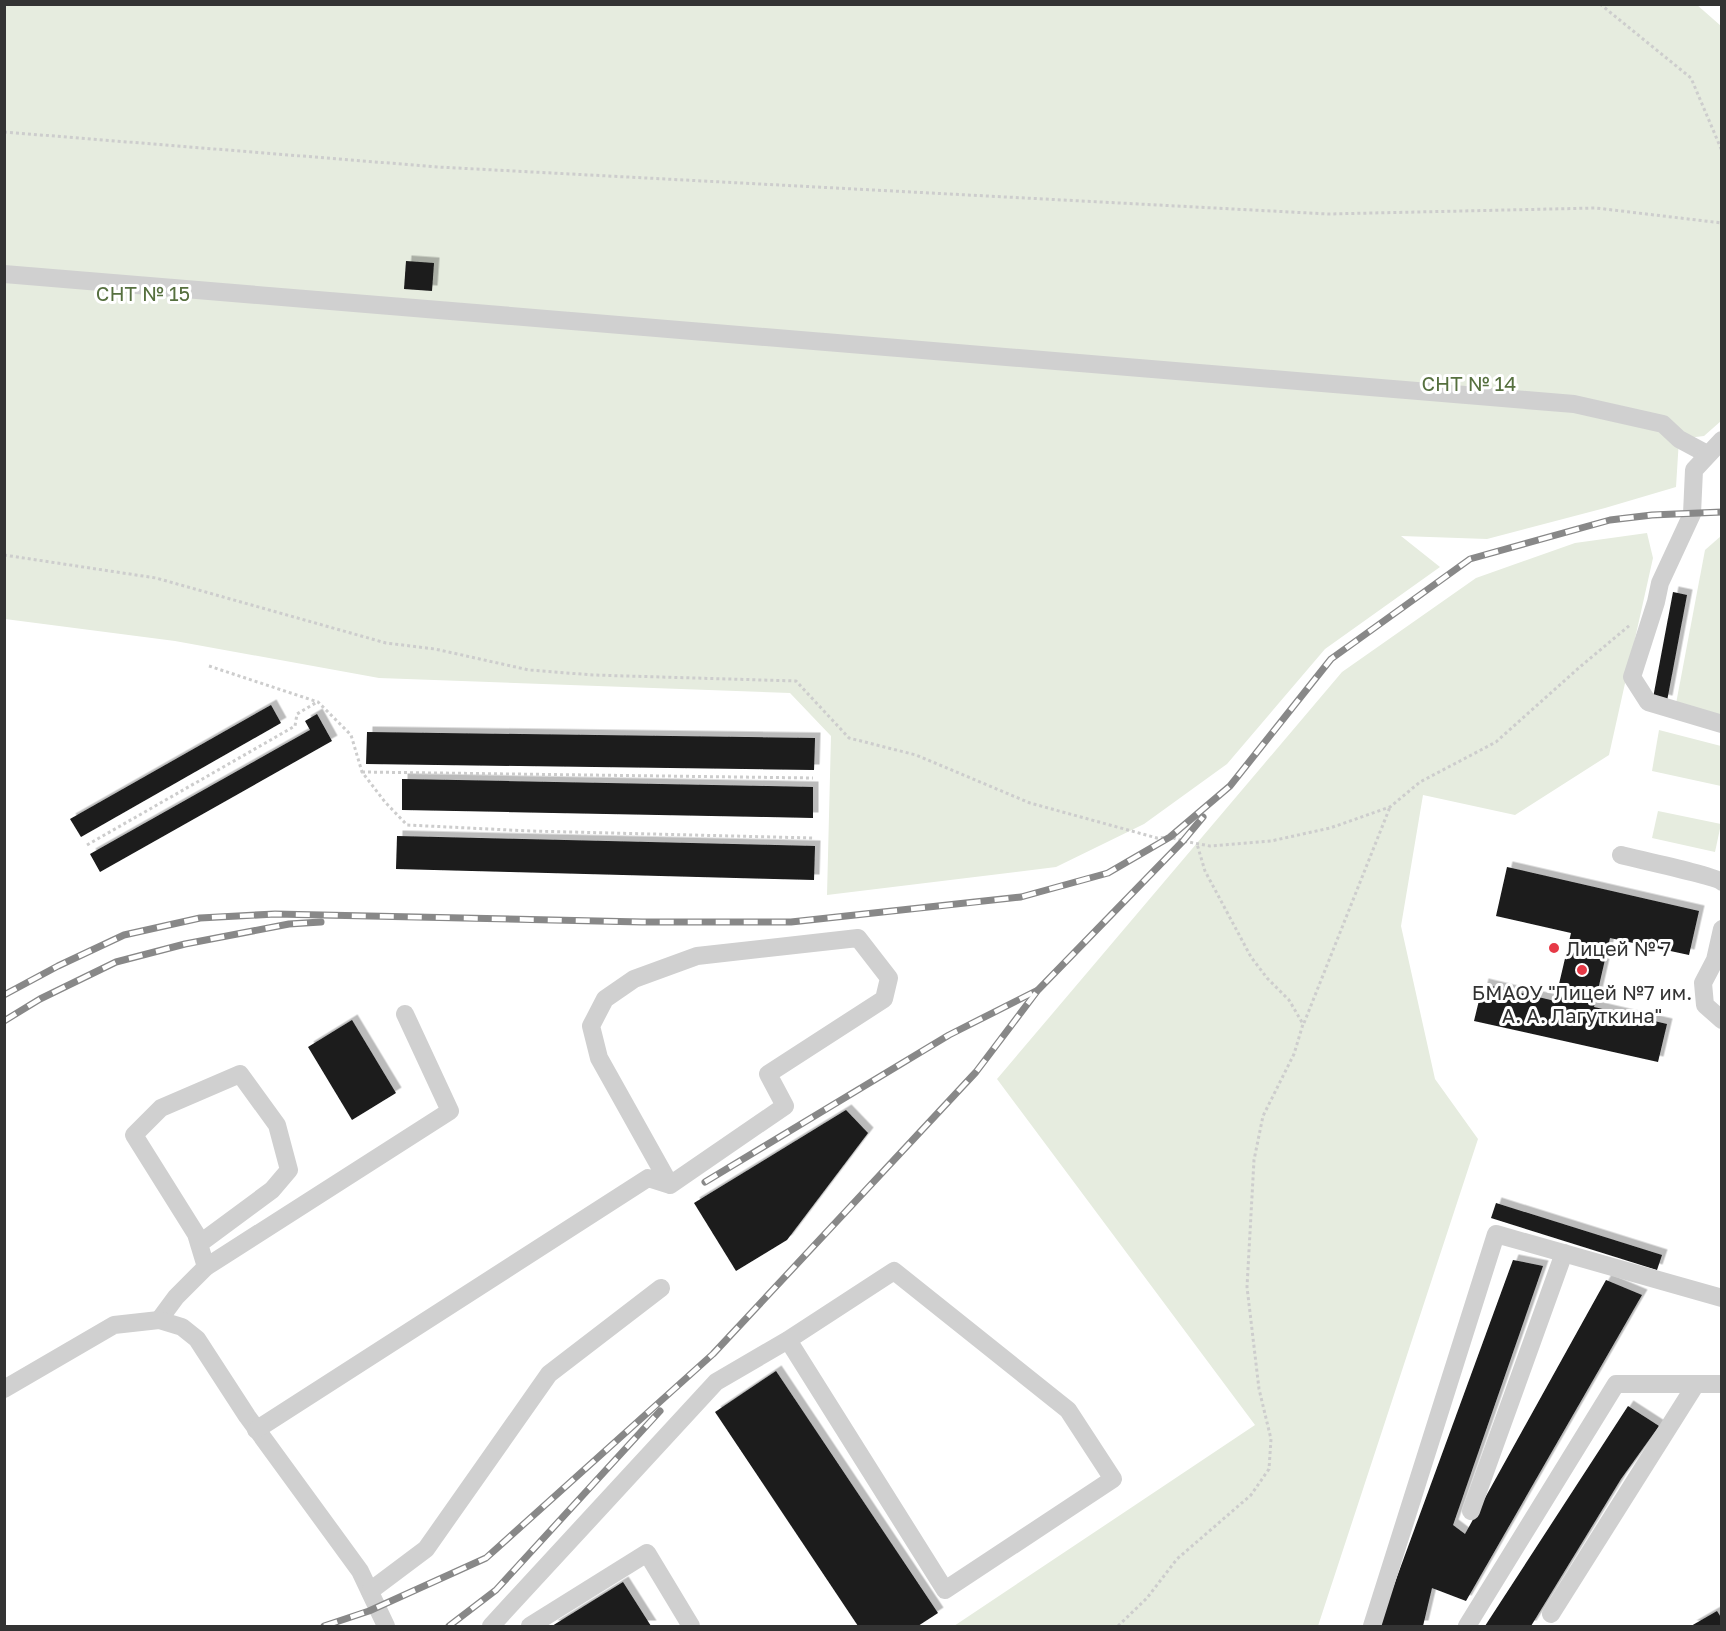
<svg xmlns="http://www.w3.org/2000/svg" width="1726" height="1631" font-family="'Golos Text',sans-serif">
<defs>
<filter id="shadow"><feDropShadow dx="5.5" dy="-5.5" stdDeviation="0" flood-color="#0004"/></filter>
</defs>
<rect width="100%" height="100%" fill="#fff"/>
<g fill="#e6ecdf">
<path d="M 1696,4 L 1721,26 L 1721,421 L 1704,436 L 1679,439 L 1676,487 L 1605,508 L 1487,539 L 1401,536 L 1440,567 L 1325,649 L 1227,764 L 1144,824 L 1056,867 L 827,895 L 831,736 L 790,693 L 379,678 L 175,641 L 5,619 L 5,5 Z"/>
<path d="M 1647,533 L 1653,558 L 1609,755 L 1515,815 L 1423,795 L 1401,926 L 1435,1079 L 1478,1139 L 1318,1626 L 954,1626 L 1255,1425 L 997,1079 L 1342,672 L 1476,578 L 1575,543 Z"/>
<path d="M 1721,536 L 1721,720 L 1675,709 L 1705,550 Z"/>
<path d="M 1659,730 L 1721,746 L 1721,786 L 1652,771 Z"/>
<path d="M 1658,811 L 1721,824 L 1715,852 L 1652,838 Z"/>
</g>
<g fill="#1a1a1a" filter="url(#shadow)">
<path d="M 406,261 L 434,263 L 432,291 L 404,289 Z"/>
<path d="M 1673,592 L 1687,595 L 1667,701 L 1653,698 Z"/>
<path d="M 271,705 L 281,723 L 81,837 L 70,819 Z"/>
<path d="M 317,714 L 332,741 L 100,872 L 90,854 L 310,730 L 305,721 Z"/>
<path d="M 367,732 L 815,738 L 814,770 L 366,764 Z"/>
<path d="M 402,779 L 813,787 L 813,818 L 402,810 Z"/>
<path d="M 397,836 L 815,846 L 814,880 L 396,869 Z"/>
<path d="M 1507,867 L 1699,911 L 1689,955 L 1610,938 L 1594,1007 L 1667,1024 L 1658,1062 L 1474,1021 L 1483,984 L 1555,1001 L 1571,933 L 1496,916 Z"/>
<path d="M 352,1020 L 396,1093 L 352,1120 L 308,1047 Z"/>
<path d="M 846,1110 L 868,1133 L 787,1240 L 736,1271 L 694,1203 Z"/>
<path d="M 1496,1203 L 1662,1255 L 1657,1270 L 1491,1218 Z"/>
<path d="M 1513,1260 L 1543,1266 L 1453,1525 L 1465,1534 L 1606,1280 L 1642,1295 L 1466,1601 L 1432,1588 L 1423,1626 L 1379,1626 Z"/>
<path d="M 776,1371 L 938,1613 L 918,1626 L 858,1626 L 715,1412 Z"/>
<path d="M 1628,1406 L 1659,1426 L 1621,1479 L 1531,1626 L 1485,1626 Z"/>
<path d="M 623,1582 L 651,1626 L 552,1626 Z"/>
<path d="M 1717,1611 L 1722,1619 L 1722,1626 L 1691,1626 Z"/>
</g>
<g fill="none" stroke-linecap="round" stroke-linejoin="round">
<g stroke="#cdcdcd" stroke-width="3" stroke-dasharray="3 3" stroke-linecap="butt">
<path d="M 1600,4 L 1691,78 L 1722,151"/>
<path d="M 4,132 L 438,167 L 1328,214 L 1596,208 L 1722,223"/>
<path d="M 4,555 L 156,578 L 386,643 L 435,649 L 529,670 L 593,675 L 796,681 L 849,738 L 916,755 L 1030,803 L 1157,838 L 1170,837 L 1183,841 L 1210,846 L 1271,841 L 1330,828 L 1390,807 L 1420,782 L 1496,742 L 1581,666 L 1630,625"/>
<path d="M 209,666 L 318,702 L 351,735 L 362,772 L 385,802 L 407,825 L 530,831 L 813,838"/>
<path d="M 362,772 L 813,778"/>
<path d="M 87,845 L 295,726 L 297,714 L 317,702"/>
<path d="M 1304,1023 L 1390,807"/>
<path d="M 1118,1626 L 1147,1598 L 1177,1559 L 1251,1495 L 1269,1469 L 1271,1439 L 1259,1389 L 1247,1287 L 1254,1160 L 1263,1116 L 1294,1054 L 1303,1024 L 1289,1000 L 1267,978 L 1251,957 L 1205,871 L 1197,844"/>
</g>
<g stroke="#d0d0d0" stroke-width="18">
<path d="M 4,274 L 1574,404 L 1663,424 L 1679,439 L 1707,454"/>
<path d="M 1722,440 L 1694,470 L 1692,514 L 1660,583 L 1656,602 L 1632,677 L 1648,702 L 1722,724"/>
<path d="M 1621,855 C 1636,859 1716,876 1722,882"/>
<path d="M 1722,929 L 1715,960 L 1703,983 L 1705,1005 L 1722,1020"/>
<path d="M 199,1244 L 272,1190 L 289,1170 L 277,1125 L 240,1074 L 161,1108 L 134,1135 L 196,1234 L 206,1267"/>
<path d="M 159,1320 L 176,1297 L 206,1267 L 450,1111 L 405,1014"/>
<path d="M 4,1389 L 114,1325 L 159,1320 L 182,1327 L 197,1339 L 247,1416 L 360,1571 L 386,1626"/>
<path d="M 256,1430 L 648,1178 L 670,1185 L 785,1106 L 768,1074 L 884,999 L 889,978 L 858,938 L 697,956 L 634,979 L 605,999 L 591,1026 L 599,1058 L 670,1185"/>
<path d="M 1471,1511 L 1564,1253"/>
<path d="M 370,1591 L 426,1549 L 549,1374 L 661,1288"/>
<path d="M 1551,1614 L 1696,1384"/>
<path d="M 491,1626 L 716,1382 L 788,1340 L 894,1271 L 1068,1410 L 1113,1479 L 945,1590 L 788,1340"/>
<path d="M 530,1626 L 647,1553 L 691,1626"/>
<path d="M 1372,1626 L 1496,1234 L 1722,1298"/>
<path d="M 1467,1626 L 1616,1384 L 1722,1384"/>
</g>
<defs>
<g id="rail">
<path d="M 4,995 L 58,966 L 124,935 L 200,918 L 275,914 L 642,922 L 791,922 L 1021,897 L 1108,873 L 1170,837 L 1230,786 L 1331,659 L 1470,559 L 1610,520 L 1652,515 L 1722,512"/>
<path d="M 4,1021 L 40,999 L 116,962 L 185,944 L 289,924 L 321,922"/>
<path d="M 705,1182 L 949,1035 L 1036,991"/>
<path d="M 324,1626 L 369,1611 L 486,1558 L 713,1354 L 976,1072 L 1038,990 L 1183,841 L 1203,817"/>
<path d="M 449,1626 L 496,1590 L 660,1411"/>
</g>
</defs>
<use href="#rail" stroke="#888" stroke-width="7"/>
<use href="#rail" stroke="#fff" stroke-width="4.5" stroke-dasharray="14" stroke-linecap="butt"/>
</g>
<g fill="#e63946" stroke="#fff" stroke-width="2">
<circle cx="1554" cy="948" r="6"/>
<circle cx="1582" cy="970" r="6"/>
</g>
<g text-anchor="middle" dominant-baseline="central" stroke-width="6" stroke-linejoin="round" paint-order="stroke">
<g font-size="20" fill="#56703f" stroke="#fff">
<text x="143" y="293">СНТ № 15</text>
<text x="1469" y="383">СНТ № 14</text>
</g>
<g font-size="20" fill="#333" stroke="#fff" text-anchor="start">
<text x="1566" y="948">Лицей № 7</text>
<text x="1582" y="992" text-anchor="middle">БМАОУ "Лицей №7 им.<tspan x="1582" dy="23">А. А. Лагуткина"</tspan></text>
</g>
</g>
<rect width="1726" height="1631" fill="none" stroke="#333333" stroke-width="12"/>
</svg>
